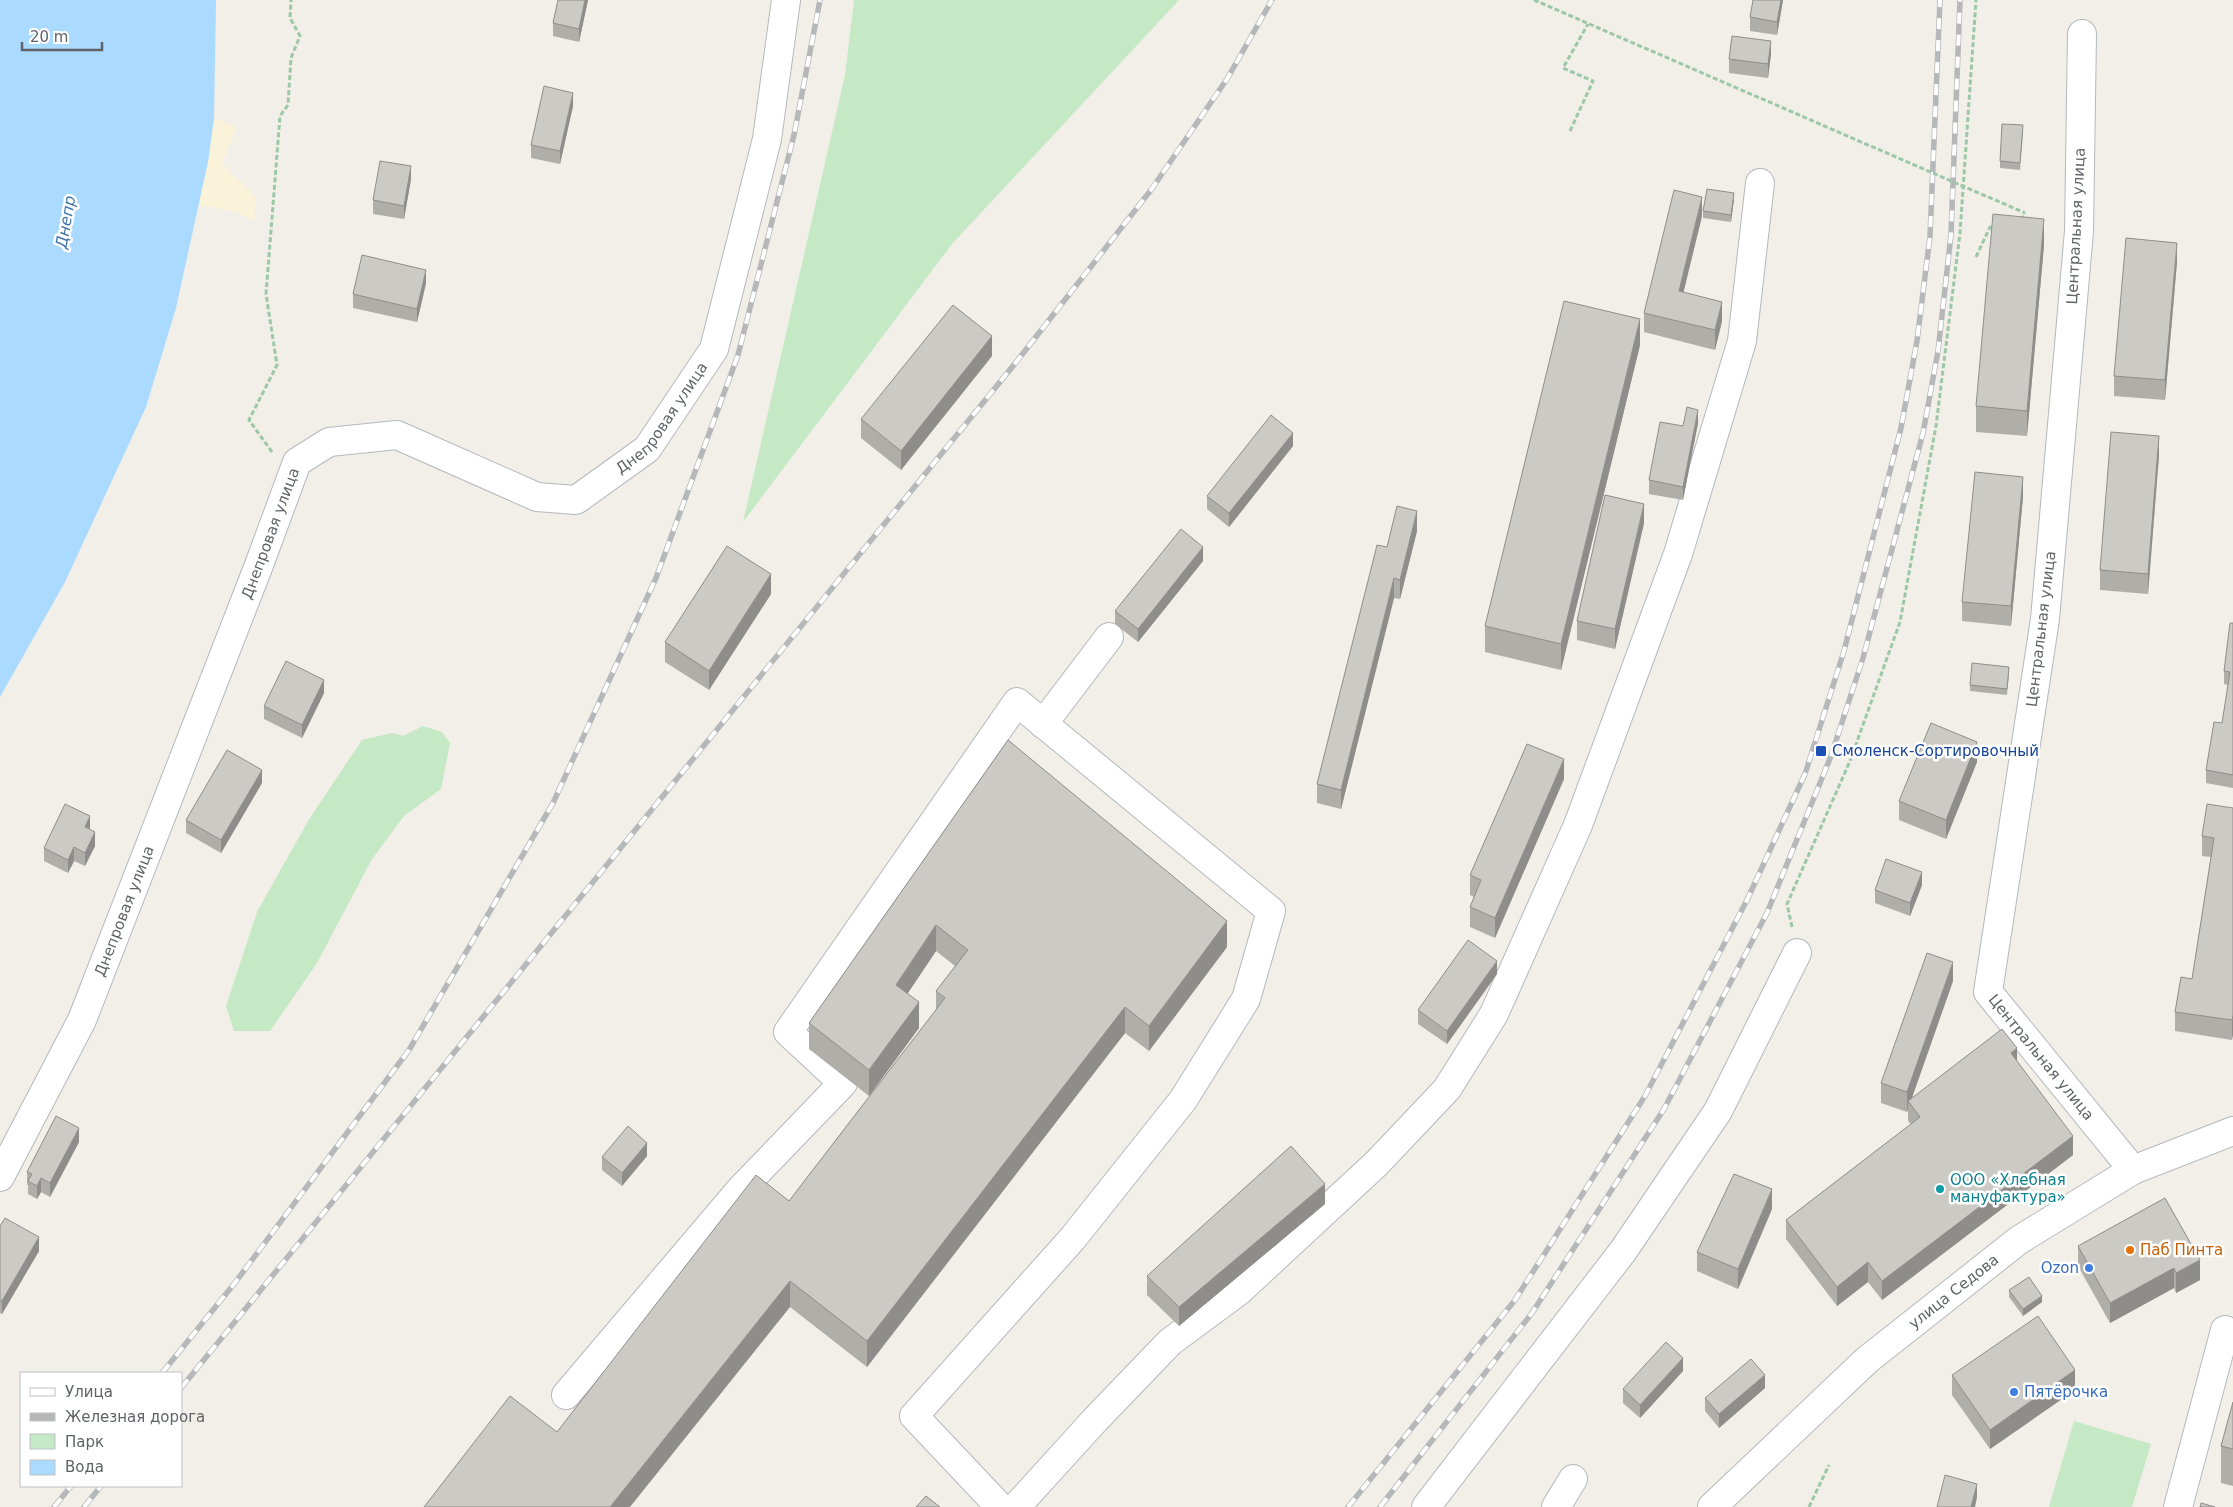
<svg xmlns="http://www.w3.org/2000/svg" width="2233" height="1507" font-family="'DejaVu Sans',sans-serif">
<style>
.green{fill:#c5e8c5}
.sand{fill:#fbf3d9}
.water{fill:#aadaff}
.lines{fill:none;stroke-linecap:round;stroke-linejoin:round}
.minor-casing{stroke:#b5b8bc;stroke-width:30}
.path{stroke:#9cc7a9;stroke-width:3;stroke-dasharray:5 2.5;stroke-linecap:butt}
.minor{stroke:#fff;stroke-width:28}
.rail-casing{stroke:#b6b7b8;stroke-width:5.5}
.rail{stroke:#fff;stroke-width:4;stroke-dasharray:11;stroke-linecap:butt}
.path-bridge{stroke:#9cc7a9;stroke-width:3;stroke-dasharray:5 2.5;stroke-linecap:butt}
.wall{fill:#afaea9}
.shaded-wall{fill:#8f8d8a}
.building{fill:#cccac5;stroke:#8f8d8a}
.transit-dot{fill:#1a4fb4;stroke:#fff;stroke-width:2}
.culture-dot{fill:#0f9aa8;stroke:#fff;stroke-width:2}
.food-dot{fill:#e8710a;stroke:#fff;stroke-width:2}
.shop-dot{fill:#3f7fe0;stroke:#fff;stroke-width:2}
.labels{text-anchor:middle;stroke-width:5;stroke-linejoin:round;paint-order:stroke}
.street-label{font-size:15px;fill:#5f6368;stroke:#fff}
.transit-label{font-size:15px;fill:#164399;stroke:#fff;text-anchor:start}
.culture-label{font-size:15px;fill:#0d838f;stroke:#fff;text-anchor:start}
.food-label{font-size:15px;fill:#c56008;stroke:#fff;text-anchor:start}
.shop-label{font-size:15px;fill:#366cbe;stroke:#fff;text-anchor:end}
.water-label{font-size:16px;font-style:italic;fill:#4174aa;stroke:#fff}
</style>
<rect width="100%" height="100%" fill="#f1efe8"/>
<!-- green -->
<g class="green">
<polygon points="854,0 1179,0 952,244 743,522 845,75"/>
<polygon points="423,726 442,732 450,743 441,789 404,816 372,859 317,963 270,1031 234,1031 226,1006 257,912 308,821 362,740 392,733 403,736"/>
<polygon points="2074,1421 2151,1444 2132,1507 2049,1507"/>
</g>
<!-- sand -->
<polygon class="sand" points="214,118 237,127 222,164 256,197 254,220 230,210 197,205 208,162"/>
<!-- water -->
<polygon class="water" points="0,0 216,0 214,118 208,162 176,308 146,407 65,582 0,697"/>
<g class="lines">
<defs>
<g id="minor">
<path id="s1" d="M2082 34 2079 231 2045 619 1988 992 2133 1170"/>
<polyline points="1043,724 1109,637"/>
<path id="s2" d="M0 1177 82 1020 259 565 297 462 329 442 397 435 537 497 576 500 647 449 714 349 767 139 786 0"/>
<polyline points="566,1395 740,1190 843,1083 788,1032 1017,702 1271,911 1246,999 1183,1100 1073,1238 914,1416 1000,1507"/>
<polyline points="1016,1507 1095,1420 1170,1342 1239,1291 1377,1163 1447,1089 1494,1014 1578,825 1678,554 1742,341 1760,183"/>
<polyline points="1426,1507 1623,1251 1718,1111 1797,953"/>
<polyline points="1556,1507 1573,1479"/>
<path id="s3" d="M1712 1507 1867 1360 2019 1240 2133 1170 2233 1131"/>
<polyline points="2178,1507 2225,1330"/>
</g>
</defs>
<!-- minor casing -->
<use href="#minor" class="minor-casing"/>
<!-- path -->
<g class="path">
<polyline points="1570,131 1593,81 1563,68 1588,24"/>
<polyline points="2021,220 2025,213"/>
<polyline points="1976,257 1990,227 1996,230"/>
<polyline points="272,452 249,420 277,365 266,294 280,116 288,105 291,58 300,36 290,18 291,0"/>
<polyline points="1792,927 1787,904 1850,761 1900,622 1936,426 1960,233 1976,0"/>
<polyline points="1809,1507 1829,1465"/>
</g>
<!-- minor -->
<use href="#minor" class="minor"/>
<defs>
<g id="rail">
<polyline points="162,1373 234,1284 409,1050 553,803 656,578 738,355 794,135 820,0"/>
<polyline points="181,1388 1017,361 1151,190 1227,79 1272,0"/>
<polyline points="54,1507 71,1486"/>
<polyline points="84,1507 101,1486"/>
<polyline points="1348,1507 1515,1300 1645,1096 1747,900 1805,774 1844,651 1901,428 1917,341 1930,236 1940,0"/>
<polyline points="1380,1507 1532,1313 1664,1109 1767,913 1831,756 1863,658 1923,433 1938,351 1951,235 1960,0"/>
</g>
</defs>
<!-- rail casing -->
<use href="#rail" class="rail-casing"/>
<!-- rail -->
<use href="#rail" class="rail"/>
<!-- path-bridge -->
<polyline class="path-bridge" points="1534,0 2025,213"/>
</g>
<!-- wall -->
<g class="wall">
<polygon points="558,0 588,0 579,42 553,36 553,23"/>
<polygon points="1753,0 1783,0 1777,35 1750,31 1750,17"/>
<polygon points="1771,54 1768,78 1729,73 1729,59"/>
<polygon points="573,106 560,164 531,158 531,145"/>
<polygon points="2023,132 2020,170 2000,168 2000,161"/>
<polygon points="411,179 404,219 373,214 373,200"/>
<polygon points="1734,199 1731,222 1703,218 1703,211"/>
<polygon points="1702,216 1683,292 1722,321 1715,350 1644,332 1644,313"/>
<polygon points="2044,245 2027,436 1976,432 1976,406"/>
<polygon points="2177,262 2165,400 2114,396 2114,376"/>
<polygon points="426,283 417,322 353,308 353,294"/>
<polygon points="1640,345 1561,670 1485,652 1485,626"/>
<polygon points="992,356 901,470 861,438 861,419"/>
<polygon points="1698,423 1683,500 1649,494 1649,480 1683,426"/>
<polygon points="1293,446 1229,527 1207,509 1207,496"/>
<polygon points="2159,455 2148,594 2100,590 2100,570"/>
<polygon points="2023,497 2011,626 1962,621 1962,602"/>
<polygon points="1644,523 1615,649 1577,640 1577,621"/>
<polygon points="1417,531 1400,599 1394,598 1341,809 1317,803 1317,784 1387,547"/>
<polygon points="1203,561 1138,642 1115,624 1115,611"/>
<polygon points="771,594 709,690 665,662 665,642"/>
<polygon points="2233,623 2233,788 2206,783 2206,770 2222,723 2228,685 2224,684 2224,671"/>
<polygon points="2009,674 2007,695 1970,691 1970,685"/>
<polygon points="324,693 302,738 264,719 264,706"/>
<polygon points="1008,740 1227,947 1149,1051 1125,1033 867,1367 790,1307 557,1432 789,1201 936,1010 936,991 955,966 936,951 907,994 919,1028 869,1096 809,1049 809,1023"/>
<polygon points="1977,762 1946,839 1899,820 1899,801"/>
<polygon points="1564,779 1495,938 1470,927 1470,907 1474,897 1470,895 1470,875"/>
<polygon points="262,783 221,853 186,833 186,820"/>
<polygon points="2233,808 2232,1040 2175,1031 2175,1012 2192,979 2211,857 2202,856 2202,836"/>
<polygon points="90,830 95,846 85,866 74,861 68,873 44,861 44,848"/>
<polygon points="1922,885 1910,916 1875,903 1875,890"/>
<polygon points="1497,974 1447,1044 1418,1024 1418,1010"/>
<polygon points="1953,981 1912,1098 2017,1062 2073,1155 1882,1300 1868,1282 1837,1306 1786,1239 1786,1220 1911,1124 1908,1121 1908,1109 1907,1112 1881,1103 1881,1083"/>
<polygon points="79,1142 50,1197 41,1192 37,1199 28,1194 28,1185 27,1185 27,1172"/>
<polygon points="647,1156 622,1186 602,1170 602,1157"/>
<polygon points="2165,1198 2200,1280 2176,1293 2174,1288 2110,1323 2078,1266 2078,1246"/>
<polygon points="1325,1204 1179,1326 1147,1295 1147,1276"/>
<polygon points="1772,1209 1738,1289 1697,1271 1697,1252"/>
<polygon points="0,1226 39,1251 2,1314 0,1313"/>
<polygon points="2009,1290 2042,1302 2023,1316 2009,1297"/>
<polygon points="1683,1371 1640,1418 1623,1403 1623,1389"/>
<polygon points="1952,1375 2075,1390 1990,1449 1952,1395"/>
<polygon points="1765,1388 1719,1428 1705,1411 1705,1398"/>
<polygon points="2233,1402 2233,1486 2221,1483 2221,1446"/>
</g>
<!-- shaded-wall -->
<g class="shaded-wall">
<polygon points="585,0 588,0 579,42 579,29"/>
<polygon points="1781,0 1783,0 1777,35 1777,22"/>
<polygon points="1771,41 1771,54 1768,78 1768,64"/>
<polygon points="573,93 573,106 560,164 560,151"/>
<polygon points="411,166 411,179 404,219 404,206"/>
<polygon points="1734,193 1734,199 1731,222 1731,215"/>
<polygon points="1702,197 1702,216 1679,311 1679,291"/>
<polygon points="2044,219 2044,245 2027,436 2027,411"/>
<polygon points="2177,243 2177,262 2165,400 2165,380"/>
<polygon points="426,270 426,283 417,322 417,309"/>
<polygon points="1722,302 1722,321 1715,350 1715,330"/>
<polygon points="1640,319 1640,345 1561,670 1561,644"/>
<polygon points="992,336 992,356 901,470 901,451"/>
<polygon points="1698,410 1698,423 1683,500 1683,487"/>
<polygon points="1293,433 1293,446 1229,527 1229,513"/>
<polygon points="2159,436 2159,455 2148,594 2148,574"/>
<polygon points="2023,477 2023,497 2011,626 2011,606"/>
<polygon points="1644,504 1644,523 1615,649 1615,629"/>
<polygon points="1417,511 1417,531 1400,599 1400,580"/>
<polygon points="1203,547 1203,561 1138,642 1138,629"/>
<polygon points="771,574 771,594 709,690 709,671"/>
<polygon points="1394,578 1394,598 1341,809 1341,790"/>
<polygon points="324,680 324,693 302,738 302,725"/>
<polygon points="1977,742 1977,762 1946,839 1946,820"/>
<polygon points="1564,759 1564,779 1495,938 1495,918"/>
<polygon points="262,770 262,783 221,853 221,840"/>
<polygon points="90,816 90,829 85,827"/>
<polygon points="95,832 95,846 85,866 85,853"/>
<polygon points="74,847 74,861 68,873 68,860"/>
<polygon points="1922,872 1922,885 1910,916 1910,903"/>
<polygon points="1227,921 1227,947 1149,1051 1149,1026"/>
<polygon points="936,925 936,951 896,1011 896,985"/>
<polygon points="1497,961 1497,974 1447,1044 1447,1031"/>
<polygon points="1953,962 1953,981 1910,1103 1908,1101 1908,1109 1907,1112 1907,1092"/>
<polygon points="919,1002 919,1028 869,1096 869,1070"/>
<polygon points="1125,1007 1125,1033 867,1367 867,1341"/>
<polygon points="2233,1015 2233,1035 2232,1040 2232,1020"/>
<polygon points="2017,1048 2017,1068 2011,1053"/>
<polygon points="79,1128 79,1142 50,1197 50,1183"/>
<polygon points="2073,1136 2073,1155 1882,1300 1882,1281"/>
<polygon points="647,1143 647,1156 622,1186 622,1173"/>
<polygon points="41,1178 41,1192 37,1199 37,1186"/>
<polygon points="1325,1184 1325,1204 1179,1326 1179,1307"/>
<polygon points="1772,1189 1772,1209 1738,1289 1738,1269"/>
<polygon points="39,1237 39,1251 2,1314 2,1301"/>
<polygon points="2200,1260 2200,1280 2176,1293 2176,1273"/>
<polygon points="1868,1262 1868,1282 1837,1306 1837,1287"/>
<polygon points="2174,1268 2174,1288 2110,1323 2110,1303"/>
<polygon points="790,1281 790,1307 630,1507 610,1507"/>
<polygon points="2042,1296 2042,1302 2023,1316 2023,1309"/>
<polygon points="1683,1358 1683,1371 1640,1418 1640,1405"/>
<polygon points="2075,1370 2075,1390 1990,1449 1990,1430"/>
<polygon points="1765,1375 1765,1388 1719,1428 1719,1414"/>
<polygon points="1977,1484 1977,1497 1975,1507 1971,1507"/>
</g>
<!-- building -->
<g class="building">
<polygon points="558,0 585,0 579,29 553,23"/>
<polygon points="1753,0 1781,0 1777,22 1750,17"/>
<polygon points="1732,36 1771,41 1768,64 1729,59"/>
<polygon points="544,86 573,93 560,151 531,145"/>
<polygon points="2002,124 2023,125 2020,163 2000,161"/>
<polygon points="380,161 411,166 404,206 373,200"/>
<polygon points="1707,189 1734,193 1731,215 1703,211"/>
<polygon points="1674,190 1702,197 1679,291 1722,302 1715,330 1644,313"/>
<polygon points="1993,214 2044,219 2027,411 1976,406"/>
<polygon points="2126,238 2177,243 2165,380 2114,376"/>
<polygon points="362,255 426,270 417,309 353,294"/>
<polygon points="1564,301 1640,319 1561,644 1485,626"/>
<polygon points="953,305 992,336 901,451 861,419"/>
<polygon points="1687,407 1698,410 1683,487 1649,480 1660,422 1683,426"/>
<polygon points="1271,415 1293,433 1229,513 1207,496"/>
<polygon points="2111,432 2159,436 2148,574 2100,570"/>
<polygon points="1975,472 2023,477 2011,606 1962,602"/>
<polygon points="1605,495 1644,504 1615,629 1577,621"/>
<polygon points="1397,506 1417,511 1400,580 1394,578 1341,790 1317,784 1377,545 1387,547"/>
<polygon points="1181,529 1203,547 1138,629 1115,611"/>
<polygon points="727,546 771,574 709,671 665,642"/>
<polygon points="2230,623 2233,623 2233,775 2206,770 2214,722 2222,723 2230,672 2224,671"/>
<polygon points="286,661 324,680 302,725 264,706"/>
<polygon points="1972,663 2009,667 2007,689 1970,685"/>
<polygon points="1931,723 1977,742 1946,820 1899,801"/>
<polygon points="1008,740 1227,921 1149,1026 1125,1007 867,1341 790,1281 610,1507 424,1507 510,1396 557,1432 756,1175 789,1201 945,998 936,991 968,950 936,925 896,985 919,1002 869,1070 809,1023"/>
<polygon points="1527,744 1564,759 1495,918 1470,907 1481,880 1470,875"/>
<polygon points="227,750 262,770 221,840 186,820"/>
<polygon points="65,804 90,816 85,827 95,832 85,853 74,847 68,860 44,848"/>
<polygon points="2207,804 2233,808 2233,1015 2232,1020 2175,1012 2181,977 2192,979 2214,838 2202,836"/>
<polygon points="1886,859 1922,872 1910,903 1875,890"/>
<polygon points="1468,940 1497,961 1447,1031 1418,1010"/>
<polygon points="1927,953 1953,962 1907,1092 1881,1083"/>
<polygon points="2002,1029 2017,1048 2011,1053 2073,1136 1882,1281 1868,1262 1837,1287 1786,1220 1920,1117 1908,1101"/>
<polygon points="56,1116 79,1128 50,1183 41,1178 37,1186 28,1181 32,1174 27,1172"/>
<polygon points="628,1126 647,1143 622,1173 602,1157"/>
<polygon points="1291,1146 1325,1184 1179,1307 1147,1276"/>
<polygon points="1734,1174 1772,1189 1738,1269 1697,1252"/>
<polygon points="2165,1198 2200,1260 2176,1273 2174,1268 2110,1303 2078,1246"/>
<polygon points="5,1218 39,1237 2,1301 0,1300 0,1226"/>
<polygon points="2029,1277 2042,1296 2023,1309 2009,1290"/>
<polygon points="2038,1316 2075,1370 1990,1430 1952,1375"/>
<polygon points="1666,1342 1683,1358 1640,1405 1623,1389"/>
<polygon points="1751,1359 1765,1375 1719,1414 1705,1398"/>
<polygon points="2233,1402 2233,1449 2221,1446"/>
<polygon points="1945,1475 1977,1484 1971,1507 1937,1507"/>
<polygon points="926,1496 940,1507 916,1507"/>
<polygon points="2201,1503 2215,1507 2200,1507"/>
</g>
<!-- markers -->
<rect class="transit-dot" x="1815" y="745" width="12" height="12" rx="2.5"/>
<circle class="culture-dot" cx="1940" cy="1189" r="5"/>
<circle class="food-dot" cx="2130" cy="1250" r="5"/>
<g class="shop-dot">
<circle cx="2089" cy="1268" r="5"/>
<circle cx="2014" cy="1392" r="5"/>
</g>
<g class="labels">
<!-- street labels -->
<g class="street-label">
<text transform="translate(2076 226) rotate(-87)" y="5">Центральная улица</text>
<text dy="5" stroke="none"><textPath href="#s2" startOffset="1194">Днепровая улица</textPath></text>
<text dy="5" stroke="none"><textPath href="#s2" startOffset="699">Днепровая улица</textPath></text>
<text transform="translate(2041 629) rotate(-83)" y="5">Центральная улица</text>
<text dy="5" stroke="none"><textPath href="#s2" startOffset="294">Днепровая улица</textPath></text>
<text dy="5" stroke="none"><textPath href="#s1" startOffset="1048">Центральная улица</textPath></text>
<text dy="5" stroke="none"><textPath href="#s3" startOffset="324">улица Седова</textPath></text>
</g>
<!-- transit labels -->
<g class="transit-label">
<text x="1832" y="756">Смоленск-Сортировочный</text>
</g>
<!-- culture labels -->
<g class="culture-label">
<text x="1950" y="1185">ООО «Хлебная<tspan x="1950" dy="17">мануфактура»</tspan></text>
</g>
<!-- food labels -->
<g class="food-label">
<text x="2140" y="1255">Паб Пинта</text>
</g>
<!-- shop labels -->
<g class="shop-label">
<text x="2079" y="1273">Ozon</text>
<text x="2024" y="1397" text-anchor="start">Пятёрочка</text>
</g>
<!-- water labels -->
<g class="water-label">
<text transform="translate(65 222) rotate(-80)" y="6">Днепр</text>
</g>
</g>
<!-- legend -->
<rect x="20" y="1372" width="162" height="115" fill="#ffffff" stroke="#bfc1c3"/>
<rect x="30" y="1388" width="25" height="8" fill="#ffffff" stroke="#bfc1c3"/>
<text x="65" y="1397" font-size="15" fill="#5f6368">Улица</text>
<rect x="30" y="1413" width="25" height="8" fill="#b6b7b8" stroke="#bfc1c3"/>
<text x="65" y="1422" font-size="15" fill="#5f6368">Железная дорога</text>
<rect x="30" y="1434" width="25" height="15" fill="#c5e8c5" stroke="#bfc1c3"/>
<text x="65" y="1447" font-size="15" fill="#5f6368">Парк</text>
<rect x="30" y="1460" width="25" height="15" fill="#aadaff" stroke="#bfc1c3"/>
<text x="65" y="1472" font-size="15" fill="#5f6368">Вода</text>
<!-- scale -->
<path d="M22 42v8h80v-8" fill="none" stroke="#5f6368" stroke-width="2.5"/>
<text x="30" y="42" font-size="15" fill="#5f6368" stroke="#ffffff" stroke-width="4" paint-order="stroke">20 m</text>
</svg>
